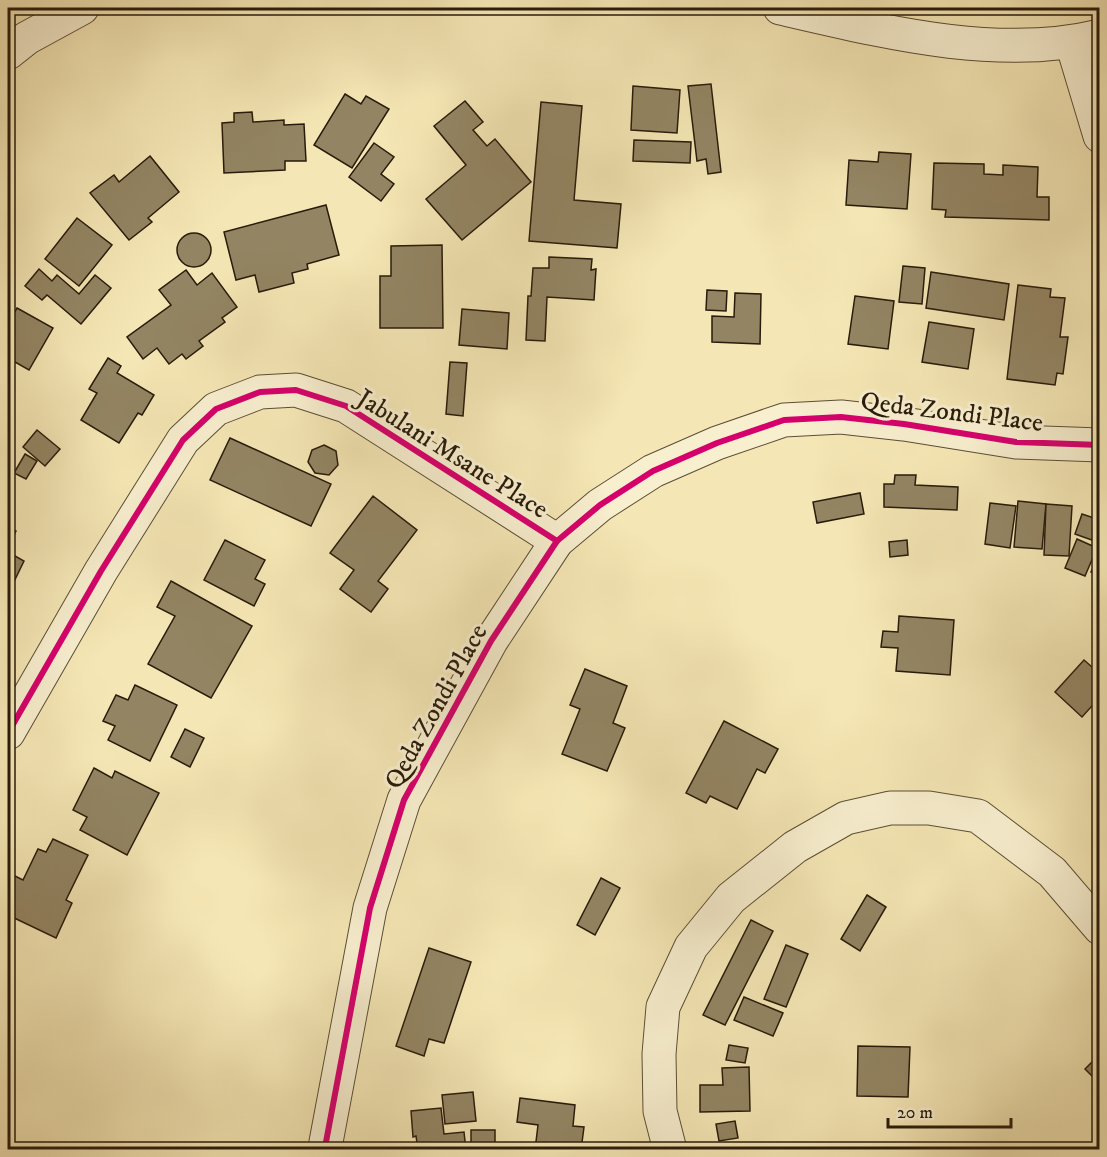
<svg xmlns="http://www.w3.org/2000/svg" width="1107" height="1157" font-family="'IM FELL DW Pica',serif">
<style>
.building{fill:#938563;stroke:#281b0a;stroke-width:1.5}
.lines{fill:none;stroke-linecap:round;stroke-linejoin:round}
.minor-casing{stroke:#5b4e35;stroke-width:35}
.tertiary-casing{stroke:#5b4e35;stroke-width:35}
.minor{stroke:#f8efcf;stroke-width:33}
.tertiary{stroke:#f8efcf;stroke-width:33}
.cycleway-casing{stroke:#f8efcf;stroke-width:10}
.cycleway{stroke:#d6006c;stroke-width:6}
.labels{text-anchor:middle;stroke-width:6;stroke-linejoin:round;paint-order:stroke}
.street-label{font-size:26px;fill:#281b0a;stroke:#f8efcf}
</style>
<rect width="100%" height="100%" fill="#f5e7b5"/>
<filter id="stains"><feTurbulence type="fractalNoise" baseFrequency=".00333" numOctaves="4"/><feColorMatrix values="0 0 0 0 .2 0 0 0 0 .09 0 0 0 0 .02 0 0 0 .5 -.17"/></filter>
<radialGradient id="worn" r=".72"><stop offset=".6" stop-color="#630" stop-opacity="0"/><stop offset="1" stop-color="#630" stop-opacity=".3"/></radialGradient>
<!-- building -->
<g class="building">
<polygon points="711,84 721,172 708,174 706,159 697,161 688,86"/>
<polygon points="633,86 680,90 677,133 631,130"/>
<polygon points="345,94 361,104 366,96 389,109 352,168 314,145"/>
<polygon points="465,101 483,122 473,130 487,146 495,139 531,182 462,240 426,199 466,165 434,126"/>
<polygon points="541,102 582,106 574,200 621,204 617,248 529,241"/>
<polygon points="252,112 253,122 284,120 284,125 304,124 306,161 285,161 285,170 224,173 222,123 234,122 234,113"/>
<polygon points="634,140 691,142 690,163 633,161"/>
<polygon points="374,143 394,157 381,174 394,184 381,201 349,177"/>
<polygon points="879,152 911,154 907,209 846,205 849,160 878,162"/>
<polygon points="150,156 179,192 148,218 152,222 129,240 90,193 114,175 119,182"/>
<polygon points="934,163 984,164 984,174 1003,175 1003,165 1038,167 1037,197 1049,197 1049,220 945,217 946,210 932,209"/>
<polygon points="326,205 339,255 307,264 308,269 292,273 294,283 259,292 255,275 236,280 224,232"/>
<polygon points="77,218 112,245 79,286 45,259"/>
<circle cx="194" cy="250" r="17"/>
<polygon points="442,245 443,328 380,328 380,276 391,276 391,246"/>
<polygon points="549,257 592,259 591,270 596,269 594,300 547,297 545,341 526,340 528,296 531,296 533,268 549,268"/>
<polygon points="903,266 925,268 922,304 899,302"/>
<polygon points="39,269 52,281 57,275 79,294 95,275 111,288 81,324 47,295 42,300 25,286"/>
<polygon points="186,270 197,285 212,273 237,307 222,318 225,322 199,341 203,346 186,359 182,354 169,364 157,348 143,359 127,337 171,305 159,290"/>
<polygon points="931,272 1009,284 1004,320 926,308"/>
<polygon points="1018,285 1051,289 1050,297 1065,298 1060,337 1068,337 1063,374 1057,373 1055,385 1007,379"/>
<polygon points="707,290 727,291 726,311 706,310"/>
<polygon points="735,293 761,294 760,344 712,342 712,316 734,317"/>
<polygon points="855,296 894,301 888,349 848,344"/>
<polygon points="17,308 53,328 29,370 8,358 8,325"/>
<polygon points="462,309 509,313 507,349 459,345"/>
<polygon points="929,322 974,329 968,369 922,362"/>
<polygon points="108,358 121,366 117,373 154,395 142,415 138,413 119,443 81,420 97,393 89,389"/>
<polygon points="450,362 467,363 463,416 446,414"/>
<polygon points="37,430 60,449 45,466 23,447"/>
<polygon points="230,438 331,484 311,526 210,480"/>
<polygon points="324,445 336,451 338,465 329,475 315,473 308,462 312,450"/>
<polygon points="25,454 37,461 26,479 14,473"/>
<polygon points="895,475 916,475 915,485 958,487 957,510 884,507 884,484 894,484"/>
<polygon points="860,493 864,514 817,523 813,502"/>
<polygon points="373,496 417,530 378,581 388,589 371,612 340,589 354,570 330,553"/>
<polygon points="1018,501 1046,504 1042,549 1014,547"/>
<polygon points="990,503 1016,506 1010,548 985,544"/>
<polygon points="1046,504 1072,506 1069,556 1044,555"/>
<polygon points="1082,514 1100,520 1100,543 1075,534"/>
<polygon points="8,526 16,531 8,548"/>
<polygon points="1077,539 1097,548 1085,576 1065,568"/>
<polygon points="225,540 265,560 255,579 265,584 254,606 204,580"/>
<polygon points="907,540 908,555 890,557 889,542"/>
<polygon points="8,552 24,561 8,594"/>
<polygon points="1100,555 1100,576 1091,572"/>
<polygon points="171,581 252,626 211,698 148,664 175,616 157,607"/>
<polygon points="899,616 954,620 950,675 896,671 898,648 881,647 883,631 898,632"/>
<polygon points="1084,660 1100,674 1100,697 1082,717 1055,692"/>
<polygon points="585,669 627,686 613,723 625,728 607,771 562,754 580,709 570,705"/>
<polygon points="135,685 177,705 150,761 108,740 115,726 103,721 116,695 128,700"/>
<polygon points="724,721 778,749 765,773 757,769 737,809 710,796 706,803 686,793"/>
<polygon points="185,729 204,738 190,767 171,757"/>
<polygon points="94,768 112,778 115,771 159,793 127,855 80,830 87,817 73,810"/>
<polygon points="53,839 88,855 66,900 72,903 56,938 8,915 12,904 8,902 8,886 13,875 23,880 38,849 46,852"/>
<polygon points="601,878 620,888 595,935 577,925"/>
<polygon points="867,895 886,907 860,951 841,939"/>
<polygon points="751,920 773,931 725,1025 703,1015"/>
<polygon points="786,945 808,954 786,1007 764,999"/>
<polygon points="429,948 471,962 444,1043 429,1039 424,1056 396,1046"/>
<polygon points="744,997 783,1013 773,1036 734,1020"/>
<polygon points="729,1045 748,1048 745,1063 726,1060"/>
<polygon points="858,1046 910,1047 908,1097 857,1096"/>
<polygon points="1100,1054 1100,1084 1085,1069"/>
<polygon points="749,1067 750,1111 700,1112 700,1085 723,1085 722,1068"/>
<polygon points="473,1092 476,1121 445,1124 442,1095"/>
<polygon points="520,1098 575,1105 573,1126 584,1127 581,1150 535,1150 538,1125 517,1122"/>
<polygon points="441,1108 444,1134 464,1132 466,1150 418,1150 416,1136 413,1137 411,1111"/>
<polygon points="735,1121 738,1138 719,1141 716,1124"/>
<rect x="471" y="1130" width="24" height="20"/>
</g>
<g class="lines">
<defs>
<g id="minor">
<polyline points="8,733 101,571 183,440 216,409 260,392 296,390 346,406 557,541"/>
<polyline points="328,1150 326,1142 370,908 404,800 491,641 557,541 600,505 653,471 717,443 784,420 841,417 904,424 1016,442 1100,445"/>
<polyline points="670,1150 660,1111 659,1054 663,1007 691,947 731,898 795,847 846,818 890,808 929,808 978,816 1052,872 1100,928"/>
</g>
<g id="tertiary">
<path d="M780 8C881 31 996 61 1100 36"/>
<polyline points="1072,43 1100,136"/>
<polyline points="8,53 27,38 82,8"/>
</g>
</defs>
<!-- minor casing -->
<use href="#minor" class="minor-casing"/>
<!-- tertiary casing -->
<use href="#tertiary" class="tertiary-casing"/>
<!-- minor -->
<use href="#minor" class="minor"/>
<!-- tertiary -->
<use href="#tertiary" class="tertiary"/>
<defs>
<g id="cycleway">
<polyline points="8,733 101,571 183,440 216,409 260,392 296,390 346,406 557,541"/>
<polyline points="328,1150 326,1142 370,908 404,800 491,641 557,541 600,505 653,471 717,443 784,420 841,417 904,424 1016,442 1100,445"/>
</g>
</defs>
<!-- cycleway casing -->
<use href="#cycleway" class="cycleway-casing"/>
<!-- cycleway -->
<use href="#cycleway" class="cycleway"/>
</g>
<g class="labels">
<!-- street labels -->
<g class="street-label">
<text transform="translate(952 411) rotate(7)" y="9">Qeda Zondi Place</text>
<text transform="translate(453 453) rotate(32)" y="9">Jabulani Msane Place</text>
<text transform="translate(435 706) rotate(-61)" y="9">Qeda Zondi Place</text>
</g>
</g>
<!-- margin -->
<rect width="1107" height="1157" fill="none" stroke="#f5e7b5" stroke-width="30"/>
<rect x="9" y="9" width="1089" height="1139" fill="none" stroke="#281b0a" stroke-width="3"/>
<rect x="15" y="15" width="1077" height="1127" fill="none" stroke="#281b0a" stroke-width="1.5"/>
<!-- scale -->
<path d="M888 1118v9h123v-9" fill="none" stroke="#281b0a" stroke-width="3"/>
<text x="897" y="1118" font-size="18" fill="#281b0a" stroke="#f8efcf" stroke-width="4.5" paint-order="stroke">20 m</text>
<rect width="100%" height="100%" filter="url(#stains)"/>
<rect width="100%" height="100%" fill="url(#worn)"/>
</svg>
